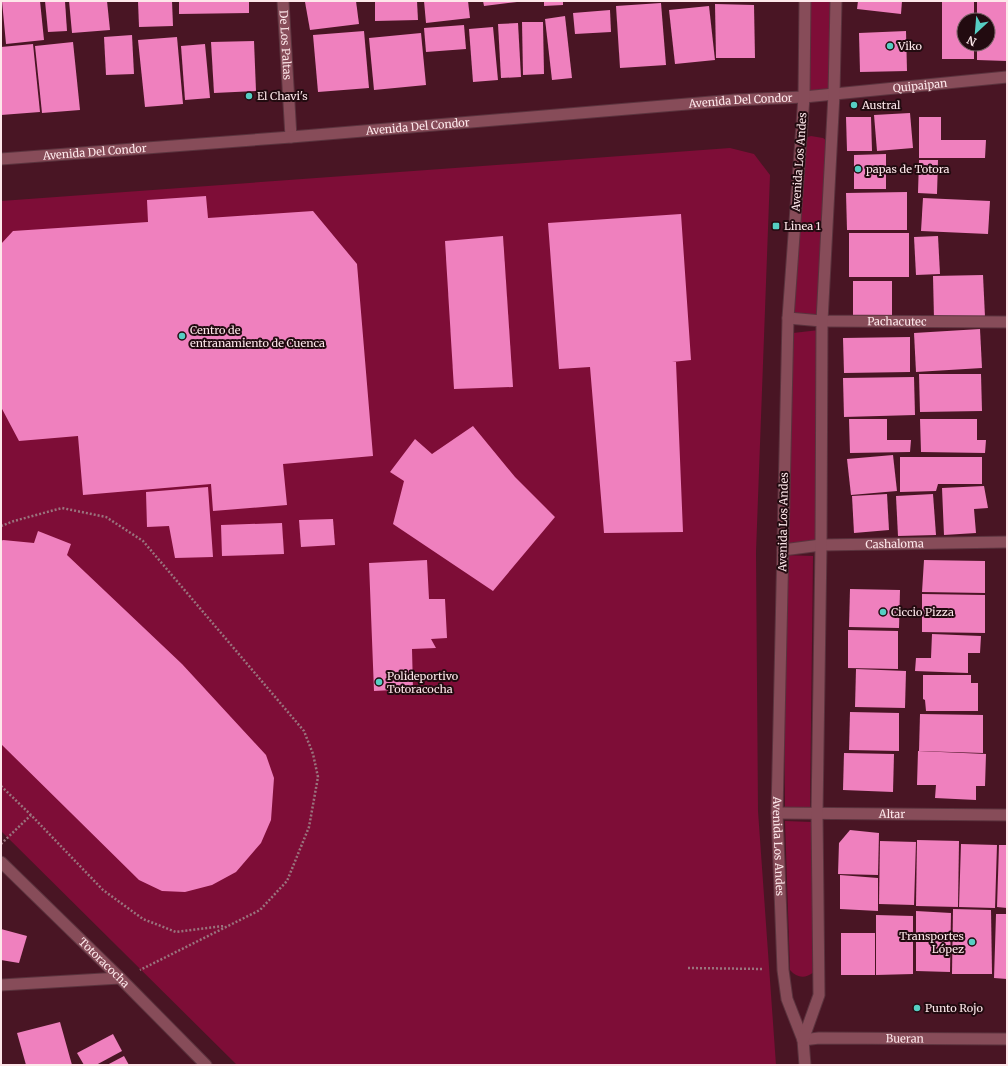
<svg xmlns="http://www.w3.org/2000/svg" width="1008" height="1066" font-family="Merriweather,serif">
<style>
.green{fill:#7e0d37}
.building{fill:#ef80be}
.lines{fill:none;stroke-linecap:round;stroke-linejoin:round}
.minor-casing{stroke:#5b333e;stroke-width:13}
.secondary-casing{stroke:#5b333e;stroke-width:13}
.path{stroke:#9a737d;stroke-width:2.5;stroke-dasharray:2 2;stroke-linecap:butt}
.minor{stroke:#874c59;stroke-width:11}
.secondary{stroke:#874c59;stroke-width:11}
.poi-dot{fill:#56cec3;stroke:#220b10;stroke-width:1.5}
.labels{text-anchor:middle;stroke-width:4;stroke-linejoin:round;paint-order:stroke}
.street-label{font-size:11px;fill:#fde7ea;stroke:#220b10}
.poi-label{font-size:11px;fill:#fde7ea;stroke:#220b10;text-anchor:start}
</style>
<rect width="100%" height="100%" fill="#491524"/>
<!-- green -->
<g class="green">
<polygon points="805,1 836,1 834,94 804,97"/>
<polygon points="811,136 823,138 828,142 822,321 788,318 805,138"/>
<polygon points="730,148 754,154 770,175 756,552 758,811 776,1065 237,1065 1,831 1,201"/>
<polygon points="819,330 815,547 783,545 793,333"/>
<polygon points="783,555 813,556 810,809 785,807"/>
<path d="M785 821 811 822 814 972C805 979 797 978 790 970Z"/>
</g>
<!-- building -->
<g class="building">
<polygon points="2,1 40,1 44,40 6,44"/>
<polygon points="45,1 65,1 67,31 48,32"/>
<polygon points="69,1 107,1 110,30 72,33"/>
<polygon points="138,1 172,1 173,26 139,27"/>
<polygon points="179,1 249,1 249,13 179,14"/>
<polygon points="312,1 356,1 359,24 310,30 305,2"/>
<polygon points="405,1 417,1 418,20 375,21 375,2"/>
<polygon points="424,1 468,1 470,18 426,23"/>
<polygon points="483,1 517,1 517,2 484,6"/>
<polygon points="544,1 563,1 563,5 544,6"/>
<polygon points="858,1 902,1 901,14 857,9"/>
<polygon points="942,1 974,1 974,20 964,20 964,44 974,44 974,59 942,59"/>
<polygon points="977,1 1007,1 1007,61 977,60 977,44 988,44 988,20 977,20"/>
<polygon points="661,3 666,65 620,68 616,6"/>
<polygon points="715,4 754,5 755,58 716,58"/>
<polygon points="709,6 715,60 675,64 669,10"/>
<polygon points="610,10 611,32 575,34 573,13"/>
<polygon points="565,16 572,78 552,80 545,19"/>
<polygon points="522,22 543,22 544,74 523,75"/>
<polygon points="518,23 521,77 501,78 498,24"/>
<polygon points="464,25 466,49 426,52 424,28"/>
<polygon points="493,27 498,80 473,82 469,29"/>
<polygon points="364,31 369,88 318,92 313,35"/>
<polygon points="906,31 907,71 860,72 859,33"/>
<polygon points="421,33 426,85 374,90 369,38"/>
<polygon points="132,35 134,74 106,75 104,37"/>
<polygon points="177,37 183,104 145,107 138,40"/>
<polygon points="254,41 256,91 214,93 211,42"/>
<polygon points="73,42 80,110 42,113 35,46"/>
<polygon points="33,44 40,112 1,115 1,47"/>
<polygon points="205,44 210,98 185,100 181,46"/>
<polygon points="910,113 913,148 877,151 874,115"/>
<polygon points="846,117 871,117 872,151 847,151"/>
<polygon points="919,117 941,117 941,140 986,140 985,158 919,158"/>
<polygon points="886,154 886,189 854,189 854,155"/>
<polygon points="919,160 938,160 937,194 918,193"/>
<polygon points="907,192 907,230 847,230 846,193"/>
<polygon points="206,196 208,218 313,211 357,264 373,456 283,464 287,505 213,511 211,484 83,495 78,436 19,441 1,407 1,244 13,231 148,222 147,200"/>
<polygon points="923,198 990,201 988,234 921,231"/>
<polygon points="681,214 691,360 672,362 676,362 683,532 604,533 590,367 559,369 548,223"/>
<rect x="849" y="233" width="60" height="44"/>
<polygon points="503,236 513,387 454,389 445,241"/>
<polygon points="938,236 940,274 916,275 914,237"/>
<polygon points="983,275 985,317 934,319 933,276"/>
<rect x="853" y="281" width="39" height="37"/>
<polygon points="980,329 982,368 916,372 914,333"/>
<polygon points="910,337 910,372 844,373 843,338"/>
<polygon points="919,374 981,374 982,411 920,412"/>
<polygon points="914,377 915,415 844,417 843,378"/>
<polygon points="849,419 887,419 887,440 911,440 910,452 850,453"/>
<polygon points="920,419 977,419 977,440 986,440 985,453 921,452"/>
<polygon points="473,426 515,477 555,517 493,591 393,524 404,481 390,472 415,439 432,454"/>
<polygon points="893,455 897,491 851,495 847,459"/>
<polygon points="900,457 982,457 982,484 938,484 936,491 900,492"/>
<polygon points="984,486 988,508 974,509 976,533 944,535 942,488"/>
<polygon points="208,487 213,557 175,558 169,526 147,527 146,492"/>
<polygon points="887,494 889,530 854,533 852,496"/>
<polygon points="933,494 936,535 898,536 896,496"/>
<polygon points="333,519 335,545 301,547 299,520"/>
<polygon points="282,523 284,554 222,556 221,525"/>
<polygon points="38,531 71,544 67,555 182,664 266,755 274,778 271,820 261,843 236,872 212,885 185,892 162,891 139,880 1,744 1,541 3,540 34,543"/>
<polygon points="427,560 429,599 445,599 447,638 431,639 436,648 412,649 413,689 374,691 369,563"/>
<polygon points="924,560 985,561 985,593 922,592"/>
<polygon points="850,589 900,590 899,628 849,627"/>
<polygon points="922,594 985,595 985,633 922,632"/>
<polygon points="848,630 898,631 898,669 848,668"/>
<polygon points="932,634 981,636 980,653 968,653 968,673 915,671 916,658 931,658"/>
<polygon points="856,669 906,671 905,708 855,707"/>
<polygon points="923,675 971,675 971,683 978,683 978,711 926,711 925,700 923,699"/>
<polygon points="850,712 899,713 899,751 849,750"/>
<polygon points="920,714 983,715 983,753 919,751"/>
<polygon points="918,751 986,754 985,786 976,786 976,800 935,798 936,785 917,785"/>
<polygon points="844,753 894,754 893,792 843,790"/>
<polygon points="850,830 879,833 878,875 838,874 839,843"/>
<polygon points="917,840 959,841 958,907 916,906"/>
<polygon points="880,841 916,842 914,905 879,904"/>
<polygon points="961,844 997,845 995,908 959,907"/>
<polygon points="999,845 1007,845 1007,908 997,907"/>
<polygon points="840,875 878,878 878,911 840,909"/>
<polygon points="953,909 991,910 992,974 952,974"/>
<polygon points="916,911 951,913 950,972 916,971"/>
<polygon points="996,914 1007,914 1007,979 994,978"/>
<polygon points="876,915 913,916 913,974 876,975"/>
<polygon points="1,929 27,936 19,963 1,960"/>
<rect x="841" y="933" width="34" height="42"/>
<polygon points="60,1022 72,1065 26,1065 17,1033"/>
<polygon points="113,1034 122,1051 96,1065 84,1065 77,1053"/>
<polygon points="124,1056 129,1065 107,1065"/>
</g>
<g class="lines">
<defs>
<g id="minor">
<path id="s1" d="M283 1 291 137"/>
<path id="s2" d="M1 159 291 137 735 100 804 97 1007 77"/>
<path id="s3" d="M788 318 822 321 1007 322"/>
<path id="s4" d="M783 550 821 545 1007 542"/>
<path id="s5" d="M777 813 1007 815"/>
<path id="s6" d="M1 862 120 978 206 1065"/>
<polyline points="1,985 120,978"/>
<path id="s7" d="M803 1040 819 1038 1007 1039"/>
</g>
<g id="secondary">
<path id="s8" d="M805 1 804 97 788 318 777 813 783 970 787 999 803 1040 805 1065"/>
<polyline points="803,1040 819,995 817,814 821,545 822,321 834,94 836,1"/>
</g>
</defs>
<!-- minor casing -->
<use href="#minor" class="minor-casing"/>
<!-- secondary casing -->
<use href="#secondary" class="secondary-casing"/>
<!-- path -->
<g class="path">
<polyline points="1,526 14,521 62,508 106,517 143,541 304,731 313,754 318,777 309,827 287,881 260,910 140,970"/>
<polyline points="1,786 31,815 103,890 143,919 176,932 224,926"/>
<polyline points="1,844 31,815"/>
<polyline points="688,968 764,969"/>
</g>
<!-- minor -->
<use href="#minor" class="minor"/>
<!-- secondary -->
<use href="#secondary" class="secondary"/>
</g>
<!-- markers -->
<g class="poi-dot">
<circle cx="890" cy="46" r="4"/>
<circle cx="249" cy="96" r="4"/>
<circle cx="854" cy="105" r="4"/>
<circle cx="858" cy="169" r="4"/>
<rect x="772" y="222" width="8" height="8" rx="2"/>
<circle cx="182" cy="336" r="4"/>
<circle cx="883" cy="612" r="4"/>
<circle cx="379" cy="682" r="4"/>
<circle cx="972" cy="942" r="4"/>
<circle cx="917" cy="1008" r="4"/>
</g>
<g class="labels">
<!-- street labels -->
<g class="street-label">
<text dy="4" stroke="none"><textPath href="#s1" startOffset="44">De Los Paltas</textPath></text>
<text dy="4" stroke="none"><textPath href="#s2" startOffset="922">Quipaipan</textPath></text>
<text dy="4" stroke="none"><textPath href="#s2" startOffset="742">Avenida Del Condor</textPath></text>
<text dy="4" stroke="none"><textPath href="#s2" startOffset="418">Avenida Del Condor</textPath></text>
<text dy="4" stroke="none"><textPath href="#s2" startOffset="94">Avenida Del Condor</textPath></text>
<text transform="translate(799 162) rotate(-86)" y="4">Avenida Los Andes</text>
<text dy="4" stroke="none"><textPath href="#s3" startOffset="109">Pachacutec</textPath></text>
<text transform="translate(783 522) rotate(-89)" y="4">Avenida Los Andes</text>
<text dy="4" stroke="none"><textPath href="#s4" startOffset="112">Cashaloma</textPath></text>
<text dy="4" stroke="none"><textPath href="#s5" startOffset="115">Altar</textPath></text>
<text dy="4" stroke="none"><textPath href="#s8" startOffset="846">Avenida Los Andes</textPath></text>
<text dy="4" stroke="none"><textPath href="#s6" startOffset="144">Totoracocha</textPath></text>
<text dy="4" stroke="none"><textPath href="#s7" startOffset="102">Bueran</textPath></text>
</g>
<!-- poi labels -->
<g class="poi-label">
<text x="898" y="50">Viko</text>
<text x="257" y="100">El Chavi's</text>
<text x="862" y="109">Austral</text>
<text x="866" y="173">papas de Totora</text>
<text x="784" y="230">Linea 1</text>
<text x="190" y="334">Centro de<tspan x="190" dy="13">entranamiento de Cuenca</tspan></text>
<text x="891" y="616">Ciccio Pizza</text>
<text x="387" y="680">Polideportivo<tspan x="387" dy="13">Totoracocha</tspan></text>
<text x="964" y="940" text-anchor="end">Transportes<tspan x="964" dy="13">López</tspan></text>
<text x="925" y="1012">Punto Rojo</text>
</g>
</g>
<!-- border -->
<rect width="1008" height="1066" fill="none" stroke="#fde7ea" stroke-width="4"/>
<!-- north arrow -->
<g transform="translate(976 32) rotate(206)"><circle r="19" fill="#220b10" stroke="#7a6367"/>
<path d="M0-3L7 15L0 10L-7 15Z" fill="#56cec3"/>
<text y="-6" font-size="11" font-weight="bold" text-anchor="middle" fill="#fde7ea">N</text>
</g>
</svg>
